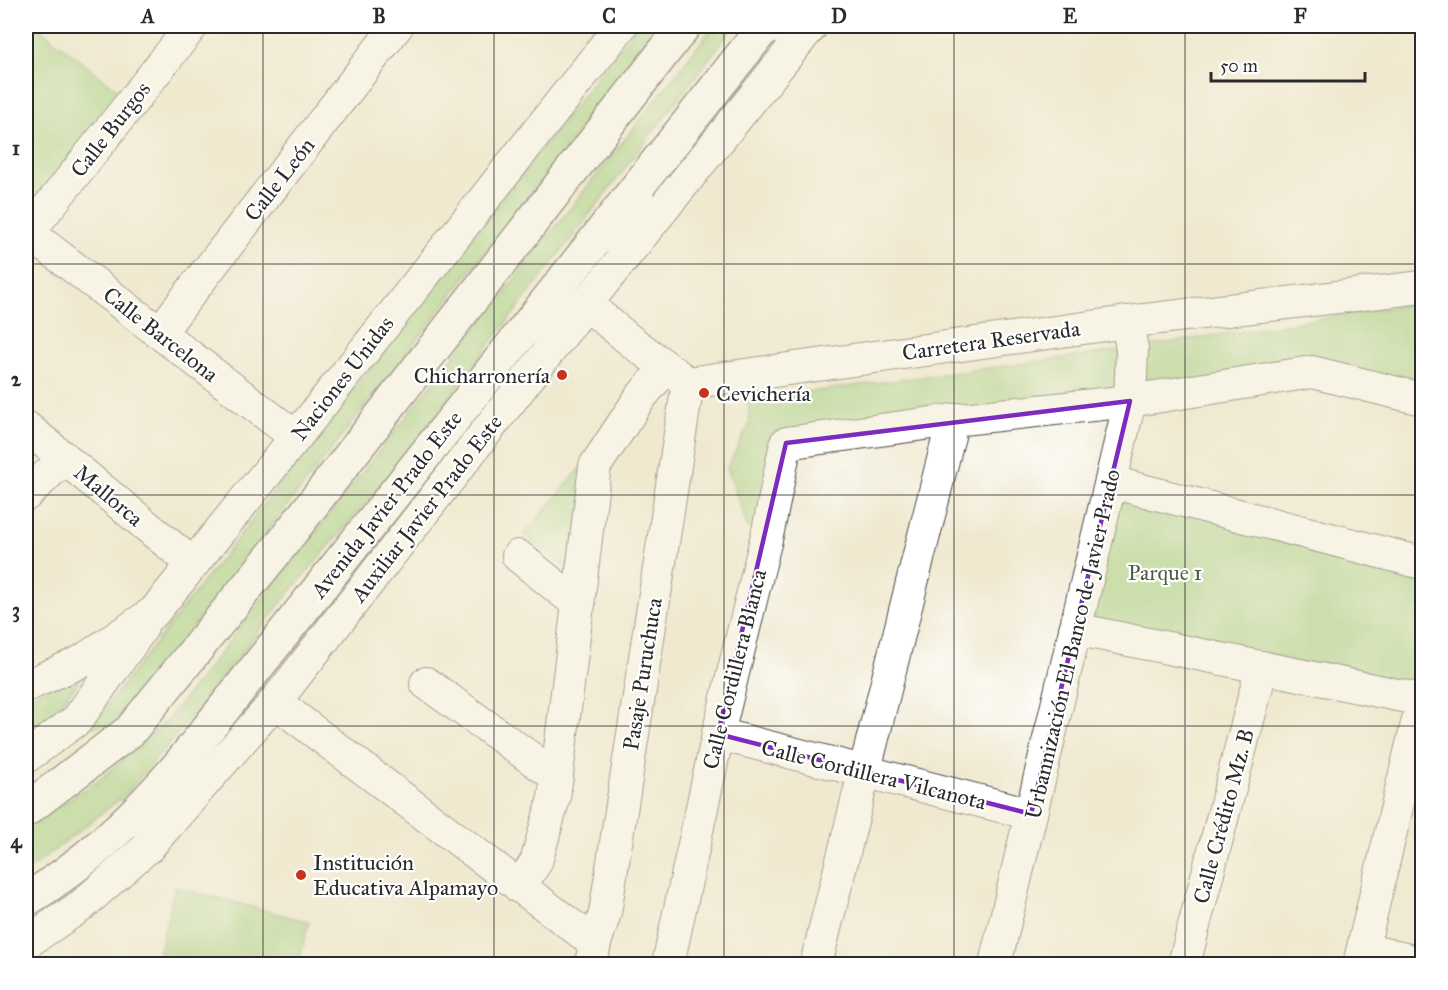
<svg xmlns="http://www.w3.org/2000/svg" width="1448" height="990" font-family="'IM FELL Great Primer',serif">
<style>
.green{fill:#9ed07f;stroke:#647e55;stroke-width:1.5}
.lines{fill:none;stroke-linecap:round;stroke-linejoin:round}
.minor-casing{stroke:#494844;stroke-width:34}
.major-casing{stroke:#494844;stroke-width:36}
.minor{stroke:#fff;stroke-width:32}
.major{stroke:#fff;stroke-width:33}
.marked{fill:none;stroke:#7b2cbf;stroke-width:4.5;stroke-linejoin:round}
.grid{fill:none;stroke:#2b2b2b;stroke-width:1.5;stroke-opacity:0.55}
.poi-dot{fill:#c8321e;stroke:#fff;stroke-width:2}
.labels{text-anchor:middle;stroke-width:4.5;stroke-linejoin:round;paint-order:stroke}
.street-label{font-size:22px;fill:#2b2b2b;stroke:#fff}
.poi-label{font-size:22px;fill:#2b2b2b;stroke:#fff;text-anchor:start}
.park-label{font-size:22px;fill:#4e5d44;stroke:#fff}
.neatline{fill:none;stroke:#2b2b2b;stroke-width:2}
.grid-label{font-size:20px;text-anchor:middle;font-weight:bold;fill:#2b2b2b}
</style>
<rect width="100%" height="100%" fill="#fff"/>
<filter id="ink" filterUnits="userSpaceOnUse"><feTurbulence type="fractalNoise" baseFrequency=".0167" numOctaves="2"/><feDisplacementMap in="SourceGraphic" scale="12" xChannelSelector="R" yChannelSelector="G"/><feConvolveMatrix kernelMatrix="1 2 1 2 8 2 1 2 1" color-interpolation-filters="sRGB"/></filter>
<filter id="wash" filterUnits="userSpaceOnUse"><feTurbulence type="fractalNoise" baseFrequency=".008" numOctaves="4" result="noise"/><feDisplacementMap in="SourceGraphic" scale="24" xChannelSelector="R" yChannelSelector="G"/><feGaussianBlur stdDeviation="1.35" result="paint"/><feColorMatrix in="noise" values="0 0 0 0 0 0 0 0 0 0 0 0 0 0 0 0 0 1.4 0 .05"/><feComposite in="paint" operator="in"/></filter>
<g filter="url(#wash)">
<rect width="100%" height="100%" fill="#f0e9d0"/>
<!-- green -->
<g class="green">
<polygon points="26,26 36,26 124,95 26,213"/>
<polygon points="637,26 661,26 189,632 113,724 90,727"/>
<polygon points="714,26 734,26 388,477 284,599 183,727 125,795 26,872 26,827 98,781 166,722"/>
<polygon points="1422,302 1422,399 1312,372 788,444 767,530 748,527 727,468 750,423 748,400 1132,349"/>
<polygon points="591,456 572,572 524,535"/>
<polygon points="1111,482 1422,563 1422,700 1092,632"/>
<polygon points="90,666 35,738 26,717 26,699"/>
<polygon points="175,887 309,922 298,964 156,964"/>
</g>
</g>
<g filter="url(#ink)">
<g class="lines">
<defs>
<g id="minor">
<polyline points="26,231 296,437"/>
<polyline points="28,233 192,26"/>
<polyline points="586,304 632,342 688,383 1127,322 1422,287"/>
<polyline points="160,332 397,26"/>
<polyline points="26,427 193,564"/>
<polyline points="1111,482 1422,563"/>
<polyline points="26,495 65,458"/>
<polyline points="518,556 579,605"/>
<polyline points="1075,629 1422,700"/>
<polyline points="426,683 557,777"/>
<polyline points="26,686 82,661 154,612 296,437 621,26"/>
<polyline points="275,702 595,943"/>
<polyline points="718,734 1031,814"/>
<polyline points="26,757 77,720 142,628"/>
<polyline points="519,887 536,862 554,798 595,466 640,398 666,367"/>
<polyline points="26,943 81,906 149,846 275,702 586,304 811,26"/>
<polyline points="1363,949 1422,963"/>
<polyline points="591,964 595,943 605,913 688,383"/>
<polyline points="668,964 718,734 768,531 786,443 953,420 1130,401 1312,372 1422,399"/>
<polyline points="816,964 953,420"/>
<polyline points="995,964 1130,401 1132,349 1127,322"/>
<polyline points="1184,964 1262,667"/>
<polyline points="1359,964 1422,703"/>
</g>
<g id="major">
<polyline points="765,26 809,28"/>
<polyline points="623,258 637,192"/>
<polyline points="525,330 586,304"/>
<polyline points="26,810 130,731 277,550 684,26"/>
<polyline points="149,846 174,780"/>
<path d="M26 900C85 864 135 817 180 764L765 26"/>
</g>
</defs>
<!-- minor casing -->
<use href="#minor" class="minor-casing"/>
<!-- major casing -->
<use href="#major" class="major-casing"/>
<!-- minor -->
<use href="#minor" class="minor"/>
<!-- major -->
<use href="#major" class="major"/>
</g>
</g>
<!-- marked area -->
<path d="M0 0H1448V990H0ZM1130 401 1031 814 718 734 786 443Z" fill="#f0e9d0" fill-opacity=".55" fill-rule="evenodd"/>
<path class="marked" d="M1130 401 1031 814 718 734 786 443Z"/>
<!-- grid -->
<path class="grid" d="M263 26V964M494 26V964M724 26V964M954 26V964M1185 26V964M26 264H1422M26 495H1422M26 726H1422"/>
<!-- markers -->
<g class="poi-dot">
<circle cx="562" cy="375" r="6"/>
<circle cx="704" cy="393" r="6"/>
<circle cx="301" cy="875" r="6"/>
</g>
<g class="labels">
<!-- street labels -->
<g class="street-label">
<text transform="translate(110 129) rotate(-52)" y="8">Calle Burgos</text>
<text transform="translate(279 179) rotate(-52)" y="8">Calle León</text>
<text transform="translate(161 334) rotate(38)" y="8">Calle Barcelona</text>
<text transform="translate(991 340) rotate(-8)" y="8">Carretera Reservada</text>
<text transform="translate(342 378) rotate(-52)" y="8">Naciones Unidas</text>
<text transform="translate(109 495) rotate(40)" y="8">Mallorca</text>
<text transform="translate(386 504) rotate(-52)" y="8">Avenida Javier Prado Este</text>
<text transform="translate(426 508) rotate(-52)" y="8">Auxiliar Javier Prado Este</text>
<text transform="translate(1072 644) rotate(-77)" y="8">Urbannización El Banco de Javier Prado</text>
<text transform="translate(734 669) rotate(-76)" y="8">Calle Cordillera Blanca</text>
<text transform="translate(642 674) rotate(-81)" y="8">Pasaje Puruchuca</text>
<text transform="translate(874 774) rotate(14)" y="8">Calle Cordillera Vilcanota</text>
<text transform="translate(1223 816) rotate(-75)" y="8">Calle Crédito Mz. B</text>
</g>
<!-- poi labels -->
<g class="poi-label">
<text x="550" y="383" text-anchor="end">Chicharronería</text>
<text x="716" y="401">Cevichería</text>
<text x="313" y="870">Institución<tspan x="313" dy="25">Educativa Alpamayo</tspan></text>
</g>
<!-- park labels -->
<g class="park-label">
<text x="1165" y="580">Parque 1</text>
</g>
</g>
<!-- margin -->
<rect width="1448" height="990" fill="none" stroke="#fff" stroke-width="66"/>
<!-- scale -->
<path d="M1211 72v9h154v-9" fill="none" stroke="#2b2b2b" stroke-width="3"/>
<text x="1220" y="72" font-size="18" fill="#2b2b2b" stroke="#ffffff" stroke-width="4.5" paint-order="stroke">50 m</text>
<rect x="33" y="33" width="1382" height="924" class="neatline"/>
<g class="grid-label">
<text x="148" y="23">A</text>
<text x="379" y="23">B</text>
<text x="609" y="23">C</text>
<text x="839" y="23">D</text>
<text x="1070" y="23">E</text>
<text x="1300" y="23">F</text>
<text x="16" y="155">1</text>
<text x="16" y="386">2</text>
<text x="16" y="617">3</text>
<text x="16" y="848">4</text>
</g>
</svg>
